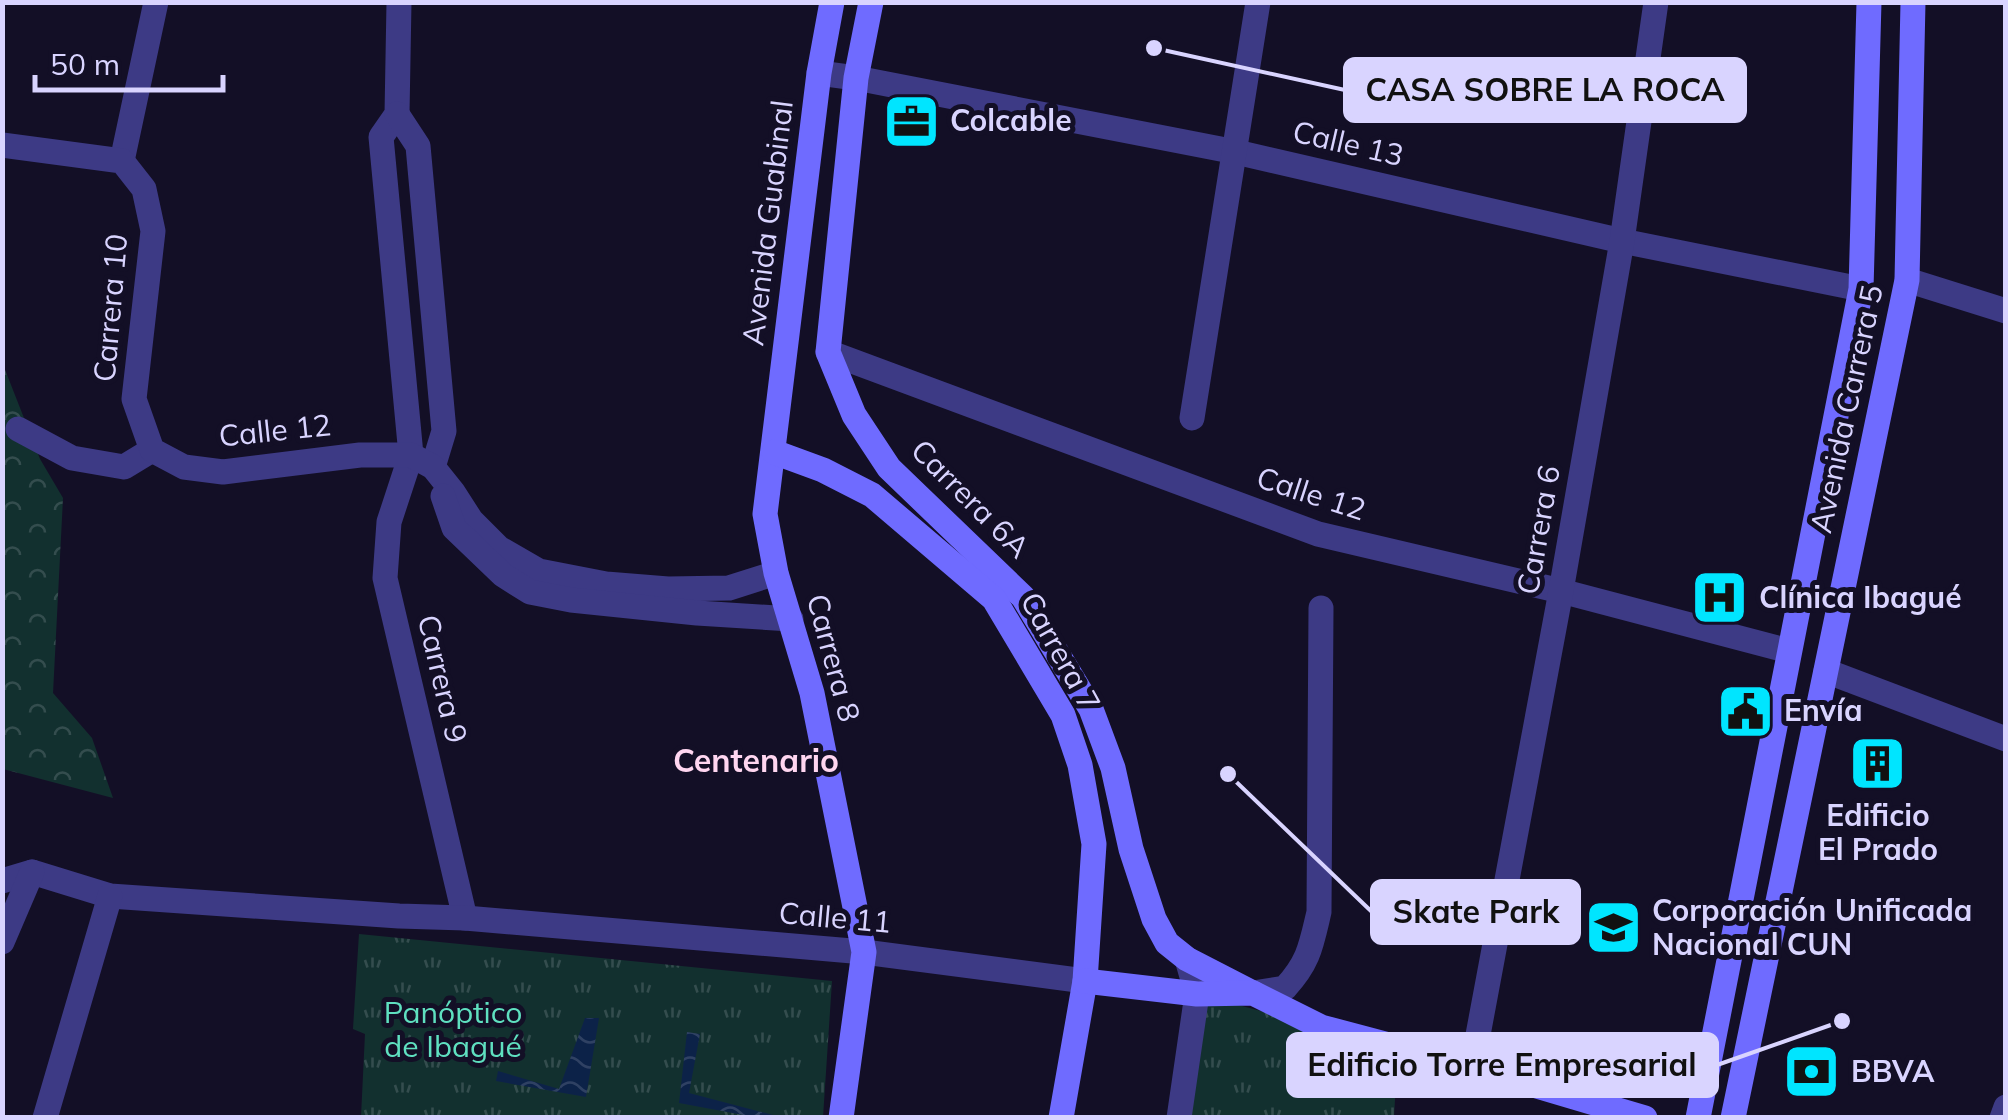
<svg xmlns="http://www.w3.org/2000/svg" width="2008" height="1120" font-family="Mulish,sans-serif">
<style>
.grass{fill:url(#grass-tufts)}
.forest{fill:url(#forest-crowns)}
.water{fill:url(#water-waves)}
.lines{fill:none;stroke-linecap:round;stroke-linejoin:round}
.minor{stroke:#3d3a85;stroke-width:25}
.tertiary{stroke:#3d3a85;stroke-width:25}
.secondary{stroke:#6f6bff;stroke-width:25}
.labels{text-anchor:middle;stroke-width:10;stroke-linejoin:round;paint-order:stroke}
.poi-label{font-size:30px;font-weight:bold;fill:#d9d4ff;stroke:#130f26;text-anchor:start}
.street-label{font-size:30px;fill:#d9d4ff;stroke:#130f26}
.park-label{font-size:30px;fill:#5fe0c0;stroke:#130f26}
.neighbourhood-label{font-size:32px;font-weight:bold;fill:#ffd6f0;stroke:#130f26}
.leader{fill:none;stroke:#d9d4ff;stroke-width:4}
.callout-dot{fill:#d9d4ff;stroke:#130f26;stroke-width:4}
.callout{fill:#d9d4ff;stroke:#d9d4ff;stroke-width:4}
.callout-label{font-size:32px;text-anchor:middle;font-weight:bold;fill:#111}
</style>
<defs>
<pattern id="grass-tufts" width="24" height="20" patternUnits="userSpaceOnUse" patternTransform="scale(2.5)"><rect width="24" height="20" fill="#12302f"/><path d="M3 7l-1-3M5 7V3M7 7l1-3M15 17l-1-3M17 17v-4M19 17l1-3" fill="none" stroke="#344d4e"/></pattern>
<pattern id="forest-crowns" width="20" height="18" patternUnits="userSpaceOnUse" patternTransform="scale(2.5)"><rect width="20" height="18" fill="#12302f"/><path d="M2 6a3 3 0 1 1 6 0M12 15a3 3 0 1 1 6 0" fill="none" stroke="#344d4e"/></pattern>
<pattern id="water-waves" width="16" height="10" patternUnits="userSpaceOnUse" patternTransform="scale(2.5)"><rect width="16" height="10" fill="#0c2248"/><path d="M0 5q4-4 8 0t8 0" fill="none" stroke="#2f4163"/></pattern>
</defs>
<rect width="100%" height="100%" fill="#130f26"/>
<!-- grass -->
<g class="grass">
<polygon points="359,934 832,981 823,1117 361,1117 365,1034 353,1029"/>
<polygon points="1197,994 1321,1027 1397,1063 1394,1117 1183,1118"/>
</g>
<!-- forest -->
<polygon class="forest" points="2,362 40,459 63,498 53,693 92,738 113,798 3,769"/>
<!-- water -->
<g class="water">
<polygon points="585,1018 599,1018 586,1097 496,1081 498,1071 559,1089"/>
<polygon points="687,1032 700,1034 689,1093 773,1115 772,1117 754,1117 679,1103"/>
</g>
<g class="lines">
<!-- minor -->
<g class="minor">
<polyline points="399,2 397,114 381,137 411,455 389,522 385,578 465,918"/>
<polyline points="819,73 856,78 1236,152 1622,241 1861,289"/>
<polyline points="397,114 418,146 444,431 433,467"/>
<polyline points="122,161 156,2"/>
<polyline points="1907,280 2006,311"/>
<polyline points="828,352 1318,534 1561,591 1789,651"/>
<polyline points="1192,418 1258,2"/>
<polyline points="18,429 72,458 124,467 152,450"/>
<polyline points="1826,671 2006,739"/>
<polyline points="2,881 32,872 110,896 399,916 465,918 864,952 1085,981"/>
<polyline points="2,942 32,872"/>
<path d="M1253 993 1285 988C1309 962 1311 946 1319 912L1321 608"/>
<polyline points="45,1118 110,896"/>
<polyline points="1179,1118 1197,994 1187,959"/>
</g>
<!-- tertiary -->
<g class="tertiary">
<polyline points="2,145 122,161 144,189 153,231 134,399 152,450 184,467 223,472 360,455 411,455 433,467 453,492 471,520 499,548 539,571 606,584 668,589 729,588 776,573"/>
<polyline points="443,496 454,528 503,575 530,592 571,600 697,613 791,619"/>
<polyline points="1472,1067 1561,591 1622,241 1656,2"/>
<polyline points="2002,1118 2006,1107"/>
</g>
<!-- secondary -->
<g class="secondary">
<polyline points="832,2 819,73 765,514 776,573 812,693 864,952 841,1118"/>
<polyline points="871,2 856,78 828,352 854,415 889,468 1023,597 1091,709 1113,768 1131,849 1154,919 1167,943 1187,959 1253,993"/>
<polyline points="774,452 823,470 872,495 994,599 1063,715 1080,765 1094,844 1085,981 1061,1118"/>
<polyline points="1085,981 1197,994 1253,993 1321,1027 1472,1067 1645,1118"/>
<polyline points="1698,1118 1861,289 1869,2"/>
<polyline points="1733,1118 1907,280 1913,2"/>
</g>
</g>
<!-- icons -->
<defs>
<symbol id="office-square" viewBox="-11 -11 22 22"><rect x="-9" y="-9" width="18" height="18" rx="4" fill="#00e5ff" stroke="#130f26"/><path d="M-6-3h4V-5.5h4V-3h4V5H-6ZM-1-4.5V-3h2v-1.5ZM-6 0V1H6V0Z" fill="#111"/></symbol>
<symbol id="hospital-square" viewBox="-11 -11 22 22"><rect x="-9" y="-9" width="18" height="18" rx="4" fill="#00e5ff" stroke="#130f26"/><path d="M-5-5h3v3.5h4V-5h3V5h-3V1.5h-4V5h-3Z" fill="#111"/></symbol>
<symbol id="civic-square" viewBox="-11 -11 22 22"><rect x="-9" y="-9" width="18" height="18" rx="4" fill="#00e5ff" stroke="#130f26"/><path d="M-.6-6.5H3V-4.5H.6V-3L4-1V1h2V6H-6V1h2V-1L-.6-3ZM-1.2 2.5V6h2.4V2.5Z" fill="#111"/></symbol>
<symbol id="building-square" viewBox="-11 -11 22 22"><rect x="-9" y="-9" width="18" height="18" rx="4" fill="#00e5ff" stroke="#130f26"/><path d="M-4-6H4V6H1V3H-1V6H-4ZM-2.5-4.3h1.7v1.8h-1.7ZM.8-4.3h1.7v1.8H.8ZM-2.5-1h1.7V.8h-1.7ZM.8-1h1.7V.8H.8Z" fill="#111"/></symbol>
<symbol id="university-square" viewBox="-11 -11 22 22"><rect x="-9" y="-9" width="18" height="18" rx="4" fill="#00e5ff" stroke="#130f26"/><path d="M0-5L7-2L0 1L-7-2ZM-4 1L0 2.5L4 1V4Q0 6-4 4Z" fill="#111"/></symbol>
<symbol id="bank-square" viewBox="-11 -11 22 22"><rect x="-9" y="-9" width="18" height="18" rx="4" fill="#00e5ff" stroke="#130f26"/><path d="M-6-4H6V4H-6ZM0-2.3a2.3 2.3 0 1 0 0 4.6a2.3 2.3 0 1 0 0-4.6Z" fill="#111"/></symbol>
</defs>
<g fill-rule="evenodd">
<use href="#office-square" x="880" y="90" width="63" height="63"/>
<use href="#hospital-square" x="1688" y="566" width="63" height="63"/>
<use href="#civic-square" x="1714" y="680" width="63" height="63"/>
<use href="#building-square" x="1846" y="732" width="63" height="63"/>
<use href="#university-square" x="1582" y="896" width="63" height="63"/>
<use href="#bank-square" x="1780" y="1040" width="63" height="63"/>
</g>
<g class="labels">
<!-- poi labels -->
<g class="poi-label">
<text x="950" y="131">Colcable</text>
<text x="1759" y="608">Clínica Ibagué</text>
<text x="1784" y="721">Envía</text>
<text x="1878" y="826" text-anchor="middle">Edificio<tspan x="1878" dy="34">El Prado</tspan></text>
<text x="1652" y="921">Corporación Unificada<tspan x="1652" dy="34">Nacional CUN</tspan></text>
<text x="1851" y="1082">BBVA</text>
</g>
<!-- street labels -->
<g class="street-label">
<text transform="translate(1348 144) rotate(13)" y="10">Calle 13</text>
<text transform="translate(768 223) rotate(-83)" y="10">Avenida Guabinal</text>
<text transform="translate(111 308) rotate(-85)" y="10">Carrera 10</text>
<text transform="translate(1847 409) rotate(-78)" y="10">Avenida Carrera 5</text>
<text transform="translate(275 431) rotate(-6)" y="10">Calle 12</text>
<text transform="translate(1311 494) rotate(18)" y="10">Calle 12</text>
<text transform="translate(970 499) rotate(45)" y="10">Carrera 6A</text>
<text transform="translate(1539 530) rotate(-80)" y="10">Carrera 6</text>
<text transform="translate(1060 652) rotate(61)" y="10">Carrera 7</text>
<text transform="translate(833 658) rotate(75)" y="10">Carrera 8</text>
<text transform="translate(442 679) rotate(77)" y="10">Carrera 9</text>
<text transform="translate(835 918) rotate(5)" y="10">Calle 11</text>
</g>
<!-- park labels -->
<g class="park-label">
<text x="453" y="1023">Panóptico<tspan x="453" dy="34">de Ibagué</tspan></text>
</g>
<!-- neighbourhood labels -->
<g class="neighbourhood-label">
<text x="756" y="772">Centenario</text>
</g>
</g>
<!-- callouts -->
<path class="leader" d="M1154 48L1345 90M1228 774L1372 912M1842 1021L1717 1065"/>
<g class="callout-dot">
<circle cx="1154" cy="48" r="10"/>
<circle cx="1228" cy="774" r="10"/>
<circle cx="1842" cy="1021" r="10"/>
</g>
<g class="callout">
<rect x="1345" y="59" width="400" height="62" rx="10"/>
<rect x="1372" y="881" width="207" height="62" rx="10"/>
<rect x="1288" y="1034" width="429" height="62" rx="10"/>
</g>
<g class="callout-label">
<text x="1545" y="101">CASA SOBRE LA ROCA</text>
<text x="1476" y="923">Skate Park</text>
<text x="1502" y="1076">Edificio Torre Empresarial</text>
</g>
<!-- border -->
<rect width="2008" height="1120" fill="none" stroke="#d9d4ff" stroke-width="10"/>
<!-- scale -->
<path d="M35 75v15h188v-15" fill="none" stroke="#d9d4ff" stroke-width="5"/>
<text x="50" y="75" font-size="30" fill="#d9d4ff" stroke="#130f26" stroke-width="8" paint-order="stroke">50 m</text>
</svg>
